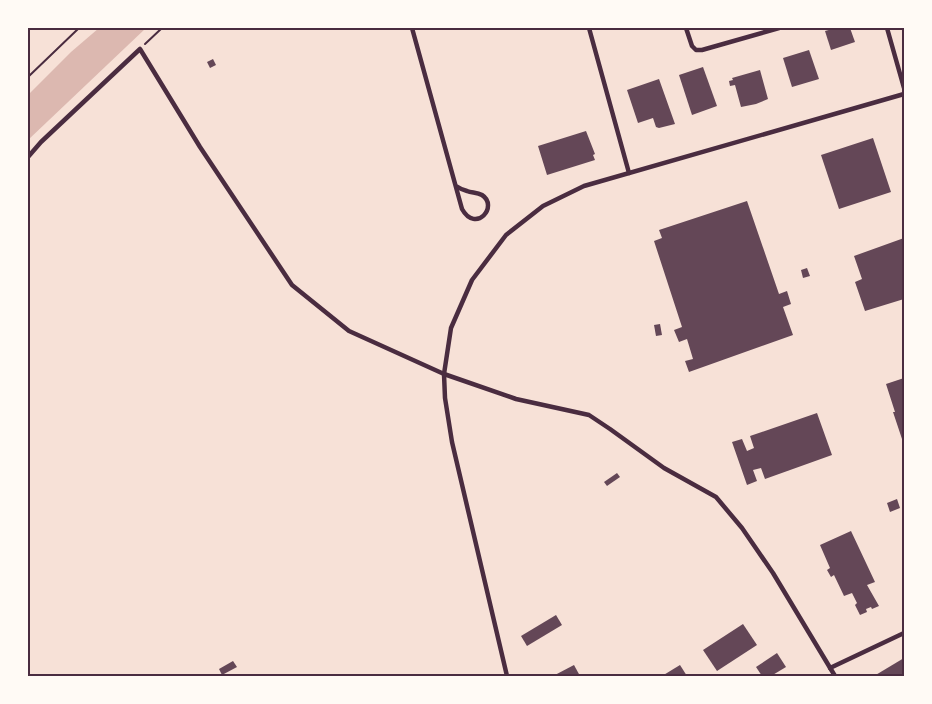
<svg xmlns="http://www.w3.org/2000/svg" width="932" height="704" font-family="'Exo 2',sans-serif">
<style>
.water{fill:#dcb8b0}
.building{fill:#644757}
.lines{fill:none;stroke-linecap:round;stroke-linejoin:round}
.path{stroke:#4a2c40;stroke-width:2}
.minor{stroke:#4a2c40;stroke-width:4.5}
.neatline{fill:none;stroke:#4a2c40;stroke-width:2}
</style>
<rect width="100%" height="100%" fill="#f7e1d7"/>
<!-- water -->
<polygon class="water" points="99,28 146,28 28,140 28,95 71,52"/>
<!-- building -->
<g class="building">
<polygon points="836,28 850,28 855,42 831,50 825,31"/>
<polygon points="809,50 819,79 792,87 783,58"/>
<polygon points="213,59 216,65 210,68 207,62"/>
<polygon points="703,67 717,106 692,115 679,75"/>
<polygon points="760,70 768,99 756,104 741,107 735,85 730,86 729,81 733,80 732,78"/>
<polygon points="659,79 675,124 659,128 656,127 653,118 638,123 627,90"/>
<polygon points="586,131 595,154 593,155 595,160 547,175 538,146"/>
<polygon points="873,138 891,192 839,209 821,155"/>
<polygon points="747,201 779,294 787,291 791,304 783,307 793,335 689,372 685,361 693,359 687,339 679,342 674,330 682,327 654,241 662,238 659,230"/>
<polygon points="904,238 904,299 865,311 855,282 862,279 854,256"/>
<polygon points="807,268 810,276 803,278 801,270"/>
<polygon points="660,324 662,335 656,336 654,325"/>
<polygon points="904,378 904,445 893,412 895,412 886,384"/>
<polygon points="817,413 832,455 765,479 761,468 753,470 757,481 747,485 732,442 742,439 747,451 754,448 750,436"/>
<polygon points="617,473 620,477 607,486 604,482"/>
<polygon points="897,499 900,508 890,512 887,503"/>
<polygon points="851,531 875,582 867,585 879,606 872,609 871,607 866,609 867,612 860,615 855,605 857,603 852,593 844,596 834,575 831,577 827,570 830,568 820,545"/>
<polygon points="556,615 562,625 527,646 521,636"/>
<polygon points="743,624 757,645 717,671 703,650"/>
<polygon points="777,653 786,667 771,676 762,676 756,667"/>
<polygon points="904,658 904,676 874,676"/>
<polygon points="233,661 237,667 222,675 219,669"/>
<polygon points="574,665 580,676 553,676"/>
<polygon points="680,665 687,676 662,676"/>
</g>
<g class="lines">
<!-- path -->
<g class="path">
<polyline points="145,44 162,28"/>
<polyline points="28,77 79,28"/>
</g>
<!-- minor -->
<g class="minor">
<path d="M412 28 462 209C476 234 499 206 482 195 477 192 472 193 467 191 463 190 459 188 456 186"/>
<polyline points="589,28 629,173"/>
<polyline points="686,28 692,46 696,50 702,50 779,28"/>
<polyline points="887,28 904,88"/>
<polyline points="28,157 41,142 140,49 200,147 292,285 349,331 444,374 516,399 589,415 610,429 664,468 716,497 742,528 773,573 835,676"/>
<polyline points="830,668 904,633"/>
<polyline points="507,676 452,442 445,398 444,374 451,328 472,280 506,235 543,206 584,186 904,94"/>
</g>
</g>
<!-- border -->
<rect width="932" height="704" fill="none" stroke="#fffaf5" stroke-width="58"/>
<rect x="29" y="29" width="874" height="646" class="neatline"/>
</svg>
